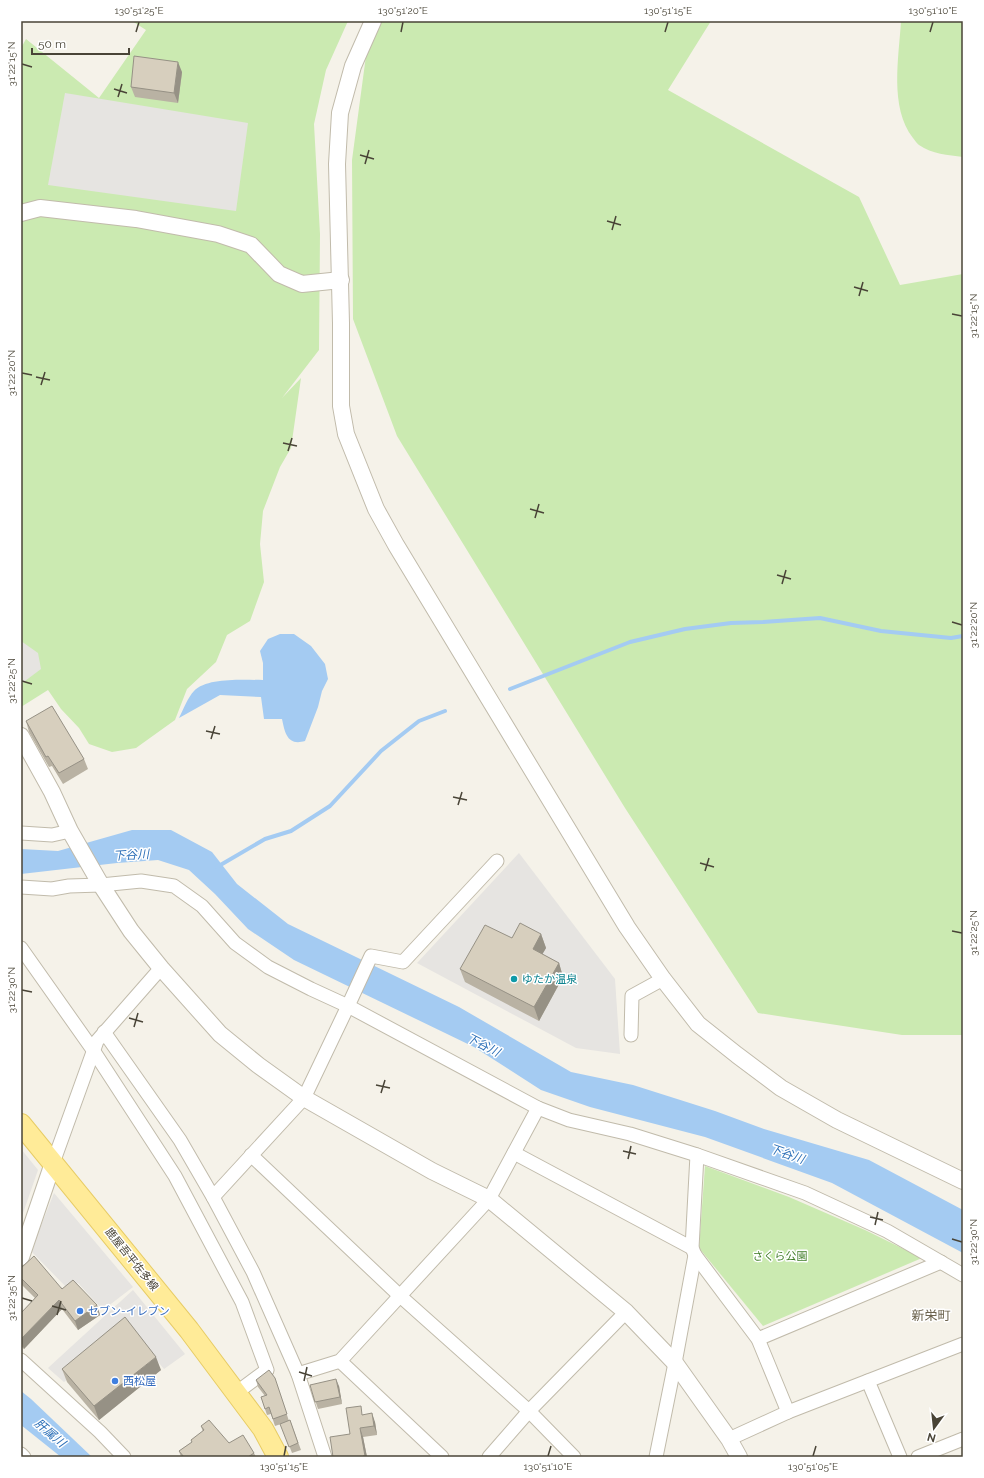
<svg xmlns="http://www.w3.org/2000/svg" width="984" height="1478" font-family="Raleway,'Noto Sans JP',sans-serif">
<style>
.green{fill:#cbeab1}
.parking{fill:#e6e4e1}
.water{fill:#a4cbf2}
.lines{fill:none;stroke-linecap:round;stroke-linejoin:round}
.stream{stroke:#a4cbf2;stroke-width:4}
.minor-casing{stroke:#c1bbab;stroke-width:15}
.tertiary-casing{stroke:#c1bbab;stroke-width:18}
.primary-casing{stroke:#e7cc65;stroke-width:22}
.minor{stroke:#fff;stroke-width:13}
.tertiary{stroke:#fff;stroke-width:16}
.primary{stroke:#ffeb98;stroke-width:20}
.wall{fill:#b9b2a3}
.shaded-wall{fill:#969185}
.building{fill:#d7cfbe;stroke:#969185}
.ticks{fill:none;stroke:#494437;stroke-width:1.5}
.culture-dot{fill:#0f9aa8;stroke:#fff;stroke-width:1.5}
.shop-dot{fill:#3f7fe0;stroke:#fff;stroke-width:1.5}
.labels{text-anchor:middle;stroke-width:3;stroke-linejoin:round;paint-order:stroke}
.culture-label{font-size:11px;fill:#0d838f;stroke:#fff;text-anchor:start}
.park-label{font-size:11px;fill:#407d28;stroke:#fff}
.street-label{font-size:11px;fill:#494437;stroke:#fff}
.shop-label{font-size:11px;fill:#366cbe;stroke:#fff;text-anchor:start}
.water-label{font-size:12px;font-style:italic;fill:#2d70b8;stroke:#fff}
.quarter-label{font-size:13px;fill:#6c634e;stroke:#fff}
.neatline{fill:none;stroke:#494437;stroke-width:1.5}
.ticks-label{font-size:10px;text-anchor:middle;fill:#494437}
</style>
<rect width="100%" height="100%" fill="#f5f2e9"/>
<!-- green -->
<g class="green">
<polygon points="132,21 348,21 326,70 314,124 320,234 319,350 282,398 301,378 291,448 280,467 263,511 260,544 264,582 250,621 227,635 216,662 187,689 175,720 136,748 112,752 89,744 79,728 61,709 48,690 21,707 21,48 26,39 99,98 146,30"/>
<polygon points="373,21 711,21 668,90 859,197 900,285 963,274 963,1035 902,1035 758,1013 625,808 397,436 353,319 352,160 370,26"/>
<path d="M901 21H963V157C948 155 932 154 919 145 916 143 915 140 913 138 889 107 899 57 901 21Z"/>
<polygon points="705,1166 789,1197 865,1230 922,1258 763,1326 699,1248"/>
</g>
<!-- parking -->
<g class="parking">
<polygon points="65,93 248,123 236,211 48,185"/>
<polygon points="21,641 38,653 41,669 21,684"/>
<polygon points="519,853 615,979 620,1054 576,1048 417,963"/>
<polygon points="21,1149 38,1170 21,1219"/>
<polygon points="54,1193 133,1287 103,1310 78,1283 69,1290 31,1251"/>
<polygon points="133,1290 185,1354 164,1369 129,1327 64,1382 48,1368"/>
</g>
<!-- water -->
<g class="water">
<path d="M280 634H294L311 646 325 664 328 679 322 691 318 707 305 741C288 746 285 734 282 719H264L261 697 220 695 179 718C183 710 188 697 194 691 207 677 245 680 263 680V663L260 651 268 639Z"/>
<polygon points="132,830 171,830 212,852 237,884 288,924 459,1007 571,1072 633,1085 715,1111 764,1129 869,1160 963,1210 963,1253 832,1183 705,1137 590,1107 541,1090 474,1047 294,960 248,929 215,894 189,870 158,860 117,863 21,874 21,849 58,851"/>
<polygon points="21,1391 31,1399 92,1457 61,1457 21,1425"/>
</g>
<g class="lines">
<!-- stream -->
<g class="stream">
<polyline points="510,689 630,642 685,629 731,623 763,622 820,618 881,631 951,638 963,636"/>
<polyline points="217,867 265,839 291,831 330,806 381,751 419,721 445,711"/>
</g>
<defs>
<g id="minor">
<polyline points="21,833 52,835 70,831"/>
<polyline points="21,887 52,889 69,886 101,885 141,881 174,886 202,906 235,943 268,967 311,989 348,1006 538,1108 569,1120 630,1134 697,1155 805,1193 887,1231 963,1275"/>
<polyline points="21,948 93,1050 175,1176 242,1302 267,1370 236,1393"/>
<polyline points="104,1032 180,1140 213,1197 253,1272 298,1374 325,1457"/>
<polyline points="631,1035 632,996 663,979"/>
<polyline points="514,1153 692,1248"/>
<polyline points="251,1155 399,1295 529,1411 574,1457"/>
<polyline points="697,1155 692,1248 695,1255 758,1339 788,1412"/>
<polyline points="53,1163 97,1041 161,968"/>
<polyline points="213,1197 304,1098 348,1006 371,956 403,962 497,861"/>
<polyline points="758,1339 941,1262"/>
<polyline points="21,1360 100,1432 124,1457"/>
<polyline points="340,1361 442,1457"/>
<polyline points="298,1374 340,1361 489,1199 538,1108"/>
<polyline points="868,1381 900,1457"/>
<polyline points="729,1439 788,1412 963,1344"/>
<polyline points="21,1454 24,1457"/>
<polyline points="489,1457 529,1411 626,1312"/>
<polyline points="656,1457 675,1363 695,1255"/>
<polyline points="918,1457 963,1439"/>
</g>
<g id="tertiary">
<polyline points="373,21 353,66 340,113 337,164 341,323 341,406 346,434 376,509 396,545 627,927 663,979 698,1024 737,1055 781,1088 837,1120 963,1181"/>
<polyline points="21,213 40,208 136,219 218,234 251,245 279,274 302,284 341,280"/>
<polyline points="21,736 52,792 70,831 101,885 131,931 161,968 220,1034 258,1065 304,1098 432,1171 489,1199 626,1312 675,1363 729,1439 739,1457"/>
<polyline points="21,1257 53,1163"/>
</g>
<polyline id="primary" points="21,1124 189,1330 263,1429 278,1457"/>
</defs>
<!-- minor casing -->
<use href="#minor" class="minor-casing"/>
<!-- tertiary casing -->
<use href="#tertiary" class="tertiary-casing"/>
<!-- primary casing -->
<use href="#primary" class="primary-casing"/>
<!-- minor -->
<use href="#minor" class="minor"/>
<!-- tertiary -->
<use href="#tertiary" class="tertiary"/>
<!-- primary -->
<use href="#primary" class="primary"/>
</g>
<!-- wall -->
<g class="wall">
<polygon points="182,72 178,103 135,97 131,87"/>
<polygon points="26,721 84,759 88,769 63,784 52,766 49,767 29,732"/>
<polygon points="541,934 546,948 542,954 559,963 563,977 539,1021 465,982 460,969 512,938"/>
<polygon points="21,1268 97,1305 100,1315 78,1330 62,1309 24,1349 21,1346 21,1313 35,1298 21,1284"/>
<polygon points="62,1369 161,1370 99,1420 67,1382"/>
<polygon points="256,1380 277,1385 289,1421 290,1420 301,1450 292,1453 281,1424 275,1426 271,1414 267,1415 261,1397 265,1396 258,1387"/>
<polygon points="310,1385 339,1386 342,1404 318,1409"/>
<polygon points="364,1414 375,1422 377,1435 363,1437 367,1457 333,1457"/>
<polygon points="201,1426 229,1443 254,1453 256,1457 181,1457 179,1451 192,1442 191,1440 203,1432"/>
</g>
<!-- shaded-wall -->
<g class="shaded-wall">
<polygon points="178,62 182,72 178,103 174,93"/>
<polygon points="541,934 546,948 538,962 533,949"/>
<polygon points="559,963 563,977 539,1021 534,1007"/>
<polygon points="59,1300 62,1309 24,1349 21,1341 21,1339"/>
<polygon points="97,1305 100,1315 78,1330 75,1321"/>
<polygon points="156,1357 161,1370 99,1420 94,1406"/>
<polygon points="336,1379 339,1386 342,1404 340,1397"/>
<polygon points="372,1413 375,1422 377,1435 374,1426"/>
<polygon points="360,1428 363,1437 367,1457 365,1457 365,1456"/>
</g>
<!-- building -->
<g class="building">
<polygon points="134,56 178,62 174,93 131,87"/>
<polygon points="52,706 84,759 59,773 48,756 46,757 26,721"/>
<polygon points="520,923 541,934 533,949 559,963 534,1007 460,969 485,925 512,938"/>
<polygon points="34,1256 62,1289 73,1280 97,1305 75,1321 59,1300 21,1339 21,1313 38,1295 21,1278 21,1268"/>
<polygon points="125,1317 156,1357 94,1406 62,1369"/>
<polygon points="269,1370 275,1378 287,1414 273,1419 269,1407 265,1409 261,1397 267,1395 256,1380"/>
<polygon points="336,1379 340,1397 315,1402 310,1385"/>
<polygon points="361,1406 362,1415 372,1413 374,1426 360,1428 365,1456 363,1456 363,1457 333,1457 330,1437 350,1434 346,1408"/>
<polygon points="209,1420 229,1443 243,1435 254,1453 248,1457 184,1457 179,1451 192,1442 191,1440 204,1430 201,1426"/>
<polygon points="290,1420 298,1443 289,1447 280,1424"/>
</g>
<!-- ticks -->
<path class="ticks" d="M136 32 139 22M401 32 403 22M665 32 668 22M930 32 933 22M22 64 32 67M114 89 127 93M118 97 122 84M360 155 374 159M365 164 369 150M607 221 621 225M612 230 616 216M854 287 868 291M859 296 863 282M952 314 962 316M22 373 32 375M36 377 50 380M41 385 45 372M283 443 297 446M288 451 292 438M530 509 544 513M535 518 539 504M777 575 791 579M782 584 786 570M952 622 962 625M22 681 32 684M206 731 220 734M211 739 215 726M453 797 467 800M458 805 462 792M700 863 714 867M705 871 709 858M952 931 962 933M22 990 32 992M129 1018 143 1022M134 1027 138 1013M376 1085 390 1088M381 1093 385 1080M623 1151 636 1154M628 1159 631 1146M870 1217 883 1220M875 1225 878 1212M952 1239 962 1242M22 1298 32 1301M52 1306 66 1310M57 1315 61 1301M299 1372 312 1376M304 1381 307 1367M284 1456 286 1446M548 1456 551 1446M813 1456 816 1446"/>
<!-- markers -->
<circle class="culture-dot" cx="514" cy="979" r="4"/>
<g class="shop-dot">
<circle cx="80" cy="1311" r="4"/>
<circle cx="115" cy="1381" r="4"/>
</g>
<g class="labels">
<!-- culture labels -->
<g class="culture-label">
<text x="522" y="983">ゆたか温泉</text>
</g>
<!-- park labels -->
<g class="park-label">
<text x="780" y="1260">さくら公園</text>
</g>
<!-- street labels -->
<g class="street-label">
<text transform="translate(132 1259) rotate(51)" y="4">鹿屋吾平佐多線</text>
</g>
<!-- shop labels -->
<g class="shop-label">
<text x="88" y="1315">セブン-イレブン</text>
<text x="123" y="1385">西松屋</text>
</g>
<!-- water labels -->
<g class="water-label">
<text transform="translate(131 855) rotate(-3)" y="4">下谷川</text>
<text transform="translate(483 1045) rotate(27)" y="4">下谷川</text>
<text transform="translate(787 1154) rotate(19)" y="4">下谷川</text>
<text transform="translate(50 1433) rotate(40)" y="4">肝属川</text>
</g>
<!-- quarter labels -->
<g class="quarter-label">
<text x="931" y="1320">新栄町</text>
</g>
</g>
<!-- border -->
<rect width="984" height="1478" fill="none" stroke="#ffffff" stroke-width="44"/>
<!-- north arrow -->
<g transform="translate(934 1428) rotate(195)" stroke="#ffffff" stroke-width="3" paint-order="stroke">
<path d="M0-3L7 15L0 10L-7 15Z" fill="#494437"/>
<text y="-6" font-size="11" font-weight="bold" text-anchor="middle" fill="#494437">N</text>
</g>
<!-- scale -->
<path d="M32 48v6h97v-6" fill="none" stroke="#494437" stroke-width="2"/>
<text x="38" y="48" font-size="12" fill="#494437" stroke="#ffffff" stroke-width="3" paint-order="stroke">50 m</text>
<rect x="22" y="22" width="940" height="1434" class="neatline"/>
<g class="ticks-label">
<text x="139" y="14">130°51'25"E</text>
<text x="403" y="14">130°51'20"E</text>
<text x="668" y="14">130°51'15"E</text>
<text x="933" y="14">130°51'10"E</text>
<text transform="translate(11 64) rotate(-90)" y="4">31°22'15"N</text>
<text transform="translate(973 316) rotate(-90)" y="4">31°22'15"N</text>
<text transform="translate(11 373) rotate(-90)" y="4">31°22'20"N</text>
<text transform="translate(973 625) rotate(-90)" y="4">31°22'20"N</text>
<text transform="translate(11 681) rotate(-90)" y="4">31°22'25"N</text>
<text transform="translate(973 933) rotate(-90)" y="4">31°22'25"N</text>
<text transform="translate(11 990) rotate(-90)" y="4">31°22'30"N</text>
<text transform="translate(973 1242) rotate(-90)" y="4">31°22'30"N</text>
<text transform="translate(11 1298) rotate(-90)" y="4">31°22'35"N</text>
<text x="284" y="1470">130°51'15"E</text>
<text x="548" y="1470">130°51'10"E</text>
<text x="813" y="1470">130°51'05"E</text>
</g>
</svg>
